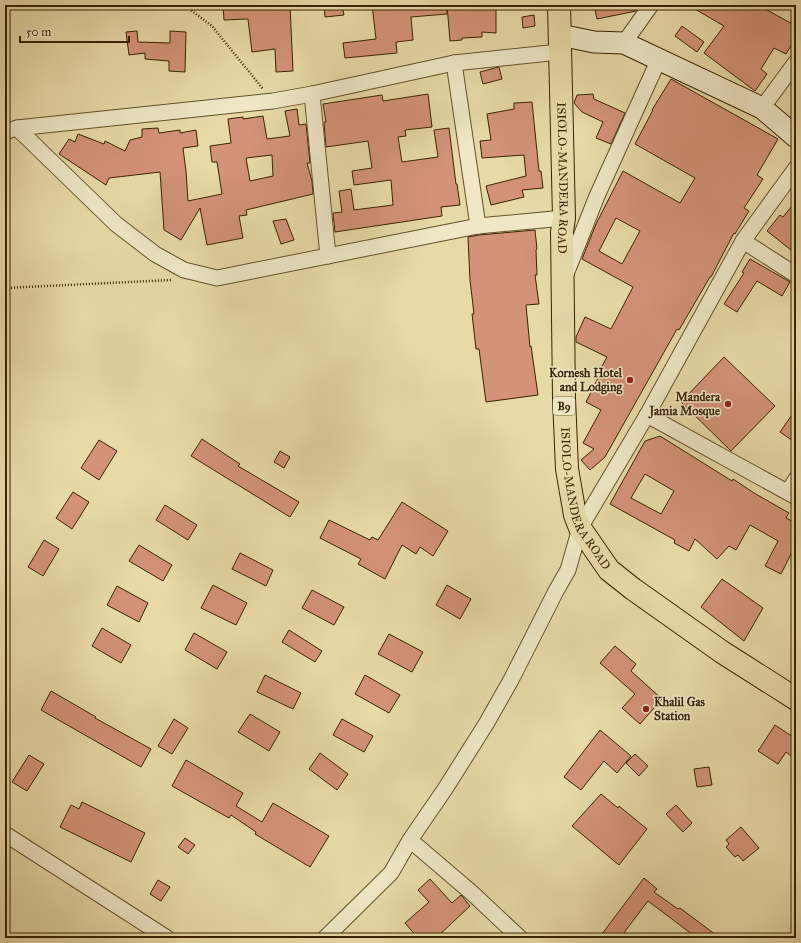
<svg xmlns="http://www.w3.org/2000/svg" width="801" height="943" font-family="'IM FELL Great Primer',serif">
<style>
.building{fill:#d49279;stroke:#382300;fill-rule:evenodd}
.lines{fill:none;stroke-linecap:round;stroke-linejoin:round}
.street-casing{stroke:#64512a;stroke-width:17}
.secondary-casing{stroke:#382300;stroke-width:23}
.highway-casing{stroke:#382300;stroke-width:24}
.path{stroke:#382300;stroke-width:2.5;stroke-dasharray:1 2;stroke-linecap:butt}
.street{stroke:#efe7c6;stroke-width:15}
.secondary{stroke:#efe7c6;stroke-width:21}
.highway{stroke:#e7daa8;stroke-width:22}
.poi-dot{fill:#8f2418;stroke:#efe7c6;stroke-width:1.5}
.labels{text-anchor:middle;stroke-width:3;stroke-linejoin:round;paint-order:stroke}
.shield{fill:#efe7c6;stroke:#6f5e3b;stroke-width:1}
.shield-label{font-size:11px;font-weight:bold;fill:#382300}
.street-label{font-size:12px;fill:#382300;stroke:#efe7c6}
.poi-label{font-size:12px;font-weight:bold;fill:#382300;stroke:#efe7c6;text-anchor:end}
</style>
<rect width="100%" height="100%" fill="#e7daa8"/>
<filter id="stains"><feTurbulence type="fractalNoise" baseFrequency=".005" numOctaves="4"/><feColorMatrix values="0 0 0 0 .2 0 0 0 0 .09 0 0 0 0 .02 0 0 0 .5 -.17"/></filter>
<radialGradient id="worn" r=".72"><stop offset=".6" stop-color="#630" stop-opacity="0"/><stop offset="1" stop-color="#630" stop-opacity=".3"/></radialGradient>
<!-- building -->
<g class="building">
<polygon points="223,5 290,5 293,71 276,72 275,49 252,52 248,19 224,20"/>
<polygon points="324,5 342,5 344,15 325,17"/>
<polygon points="372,5 447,5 447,14 411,17 413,40 396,42 397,53 345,58 343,43 376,39"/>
<polygon points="447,5 496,5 496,33 482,32 482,37 462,38 462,40 450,41"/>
<polygon points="594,5 637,5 637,9 636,11 597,19"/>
<polygon points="688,5 758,5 796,26 796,37 786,54 774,48 761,69 767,74 755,91 704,53 724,26"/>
<polygon points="534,15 535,26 523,28 522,17"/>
<polygon points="682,26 704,42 697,52 675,36"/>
<polygon points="137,31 138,42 170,43 170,31 186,32 185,72 169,71 169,61 145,59 145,53 129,55 126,32"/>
<polygon points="499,67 502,79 483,84 480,72"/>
<path d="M671 79 778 139 757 175 763 179 744 208 749 211 735 234 734 233 711 277H710L679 330 677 329 605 457 590 470 581 460 594 449 583 443 601 410 586 402 600 374 598 373 607 357 576 342V337L585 317 611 329 633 287 582 259 596 224 623 171 680 203 695 178 635 144 653 110H652ZM616 218 640 231 622 264 599 251Z"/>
<polygon points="428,94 432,127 405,130 406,136 398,137 402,162 438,157 434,130 449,128 456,184 457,184 460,205 441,207 442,216 335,232 333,213 342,212 339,191 351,189 354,210 393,205 391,180 354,185 352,171 372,168 368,141 326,147 324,122 326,122 323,104 382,95 383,101"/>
<polygon points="593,94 594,99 625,113 611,144 596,138 603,122 582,112 574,103 577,95"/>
<polygon points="532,102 539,171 541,171 543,188 522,190 524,197 491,205 486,186 526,176 524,155 482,158 480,141 491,140 487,114 514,109 514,103"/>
<path d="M297 109 299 125 306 124 310 163H307L312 181 313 194 246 210 247 215 239 216 243 238 207 245 200 208 181 240 164 230 160 172 109 178 106 185 59 154 69 139 75 142 78 134 104 144 105 141 125 151 130 140 142 137V129L158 128 159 133 180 130V133L196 130 198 146 183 148 186 171 188 201 222 194 217 162H212L210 146 231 143 228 119 243 117V119L263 116 267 139 290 136 285 111ZM272 155 273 176 250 181 246 158Z"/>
<polygon points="796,201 796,254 767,231 780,215 783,217"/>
<polygon points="286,219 294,240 281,244 273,221"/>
<polygon points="535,230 537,249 536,250 537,275 535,275 539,304 526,305 530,347 531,346 538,395 486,402 479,349 476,349 472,314 474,314 470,280 468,237 479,235"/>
<polygon points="750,259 790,282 782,296 757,281 737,312 724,304 744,273 742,272"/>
<polygon points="724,357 775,406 731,451 681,402"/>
<polygon points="796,409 796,443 780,432"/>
<path d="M660 436 732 481 733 479 754 493 789 513 786 518 796 523V544L781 574 765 566 778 541 750 525 736 550 729 546 717 559 695 539 689 551 674 543 675 540 610 504 645 441ZM645 474 674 491 661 514 631 498Z"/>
<polygon points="202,439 240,464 238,466 299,502 290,517 191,456"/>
<polygon points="99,440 117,451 99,480 81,468"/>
<polygon points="280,451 290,457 284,468 274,462"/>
<polygon points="73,492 89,502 72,529 56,518"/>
<polygon points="402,502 448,531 433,556 420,547 416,554 402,545 385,579 358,564 361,559 320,538 329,520 370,540 372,537 378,540"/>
<polygon points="165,505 197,525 188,540 156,520"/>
<polygon points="44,540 59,549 43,576 28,567"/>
<polygon points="139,545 172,565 163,581 129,561"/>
<polygon points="240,553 273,570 266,586 232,569"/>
<polygon points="722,579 763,608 744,641 701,607"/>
<polygon points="213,585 247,603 236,625 201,608"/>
<polygon points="447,585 471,599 460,619 436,605"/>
<polygon points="117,586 148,603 139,622 107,605"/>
<polygon points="312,590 344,607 334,625 302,608"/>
<polygon points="102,628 131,645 121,663 92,646"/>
<polygon points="289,630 322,651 315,662 282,642"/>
<polygon points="194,633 227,652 217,669 185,650"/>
<polygon points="389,634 423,652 412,672 378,654"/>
<polygon points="615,646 636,664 631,671 662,699 640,724 622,708 635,694 600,663"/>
<polygon points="265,675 301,693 293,709 257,692"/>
<polygon points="365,675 400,695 389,713 355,694"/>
<polygon points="51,691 96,717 95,718 151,749 141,767 41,710"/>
<polygon points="250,714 280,732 269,751 238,732"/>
<polygon points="174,719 188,728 172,754 158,746"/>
<polygon points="342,719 373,736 364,752 333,735"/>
<polygon points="775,725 796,739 796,760 786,752 778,764 758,751"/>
<polygon points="600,730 631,756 617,773 604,761 581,790 564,777"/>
<polygon points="320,753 348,774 337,790 309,769"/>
<polygon points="635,754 648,766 639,776 626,763"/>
<polygon points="29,755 44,764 27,791 12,782"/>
<polygon points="186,760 243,793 236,806 262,822 273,803 329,836 310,867 255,834 256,832 231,815 229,818 172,786"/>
<polygon points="709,767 712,785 697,787 694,769"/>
<polygon points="601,794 618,808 619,806 647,829 619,865 572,826"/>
<polygon points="82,802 145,833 131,862 60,827 71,805 79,809"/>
<polygon points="676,805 692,823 683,832 666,814"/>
<polygon points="741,827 759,848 743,861 738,855 735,857 726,847 729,844 726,840"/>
<polygon points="185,838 195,845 188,854 178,847"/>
<polygon points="644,878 657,889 654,892 678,909 680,908 720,938 697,938 648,901 620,938 599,938"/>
<polygon points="430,879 452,903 461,895 470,906 436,938 418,938 405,923 429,902 418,890"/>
<polygon points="158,880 170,887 161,901 150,894"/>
</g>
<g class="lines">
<defs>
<g id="street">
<polyline points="624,43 651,5"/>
<polyline points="454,63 478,226"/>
<polyline points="312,94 328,256"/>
<polyline points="762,108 796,62"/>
<polyline points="17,128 116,224 155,254 184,270 217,278 478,226 564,218"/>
<polyline points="5,132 17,128 273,101 312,94 454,63 559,52"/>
<polyline points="743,241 796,275"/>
<polyline points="566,274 597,196 659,59"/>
<polyline points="647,415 796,497"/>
<polyline points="788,492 796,479"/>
<polyline points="5,834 167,938"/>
<polyline points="410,840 472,893 520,938"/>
<polyline points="325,938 391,873 410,840 445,789 486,724 511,680 556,591 568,570 580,528 647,415 743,241 796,168"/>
</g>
<polyline id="secondary" points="560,35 594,42 624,43 762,108 796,137"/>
<g id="highway">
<path id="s1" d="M559 5 564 218 562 232 564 398 567 469 575 515 580 528 609 570 633 589 722 652 796 699"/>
</g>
</defs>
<!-- street casing -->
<use href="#street" class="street-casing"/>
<!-- secondary casing -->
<use href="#secondary" class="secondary-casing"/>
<!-- highway casing -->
<use href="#highway" class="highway-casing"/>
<!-- path -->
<g class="path">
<polyline points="184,5 212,26 263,89"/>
<polyline points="5,288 171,280"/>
</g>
<!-- street -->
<use href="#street" class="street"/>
<!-- secondary -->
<use href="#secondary" class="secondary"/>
<!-- highway -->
<use href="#highway" class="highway"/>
</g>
<!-- markers -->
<g class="poi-dot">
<circle cx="630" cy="380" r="4"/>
<circle cx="728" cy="404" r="4"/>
<circle cx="646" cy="709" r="4"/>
</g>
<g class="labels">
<!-- shield labels -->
<rect class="shield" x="553" y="397" width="22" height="18" rx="3"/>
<g class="shield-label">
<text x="564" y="410">B9</text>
</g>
<!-- street labels -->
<g class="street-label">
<text dy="4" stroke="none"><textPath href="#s1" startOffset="173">ISIOLO-MANDERA ROAD</textPath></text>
<text dy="4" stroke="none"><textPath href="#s1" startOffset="498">ISIOLO-MANDERA ROAD</textPath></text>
</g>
<!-- poi labels -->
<g class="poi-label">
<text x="622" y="377">Kornesh Hotel<tspan x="622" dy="14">and Lodging</tspan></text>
<text x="720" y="401">Mandera<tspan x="720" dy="14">Jamia Mosque</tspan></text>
<text x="654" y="706" text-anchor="start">Khalil Gas<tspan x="654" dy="14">Station</tspan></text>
</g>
</g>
<!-- margin -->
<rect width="801" height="943" fill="none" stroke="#e7daa8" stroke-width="20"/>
<rect x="6" y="6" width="789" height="931" fill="none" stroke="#382300" stroke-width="2"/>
<rect x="10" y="10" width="781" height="923" fill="none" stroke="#382300"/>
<!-- scale -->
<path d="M20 36v6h109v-6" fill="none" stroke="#382300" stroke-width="2"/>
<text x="26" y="36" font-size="12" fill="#382300" stroke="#efe7c6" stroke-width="3" paint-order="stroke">50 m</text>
<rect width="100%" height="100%" filter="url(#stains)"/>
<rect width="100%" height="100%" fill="url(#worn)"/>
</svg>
